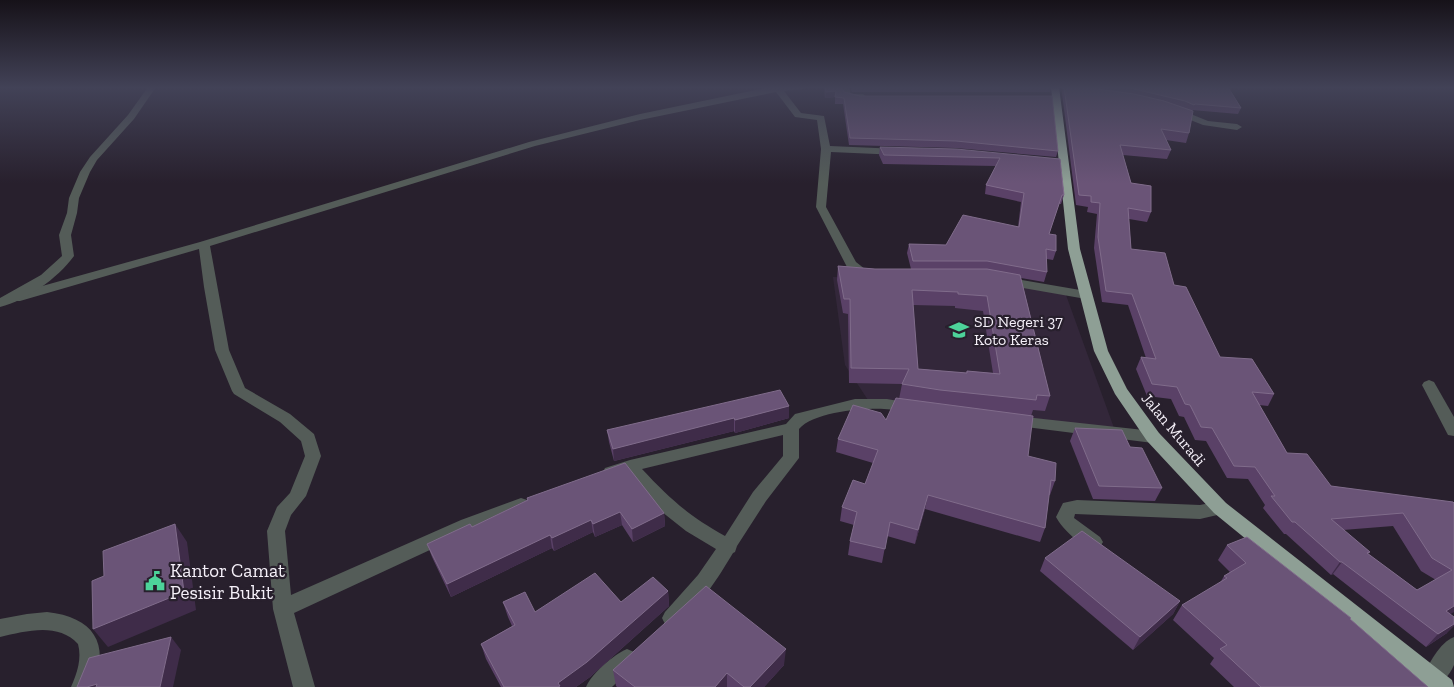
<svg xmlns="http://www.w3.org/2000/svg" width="1454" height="687" font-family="'Zilla Slab',serif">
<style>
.built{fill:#33273a}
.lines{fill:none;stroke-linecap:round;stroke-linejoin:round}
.minor{fill:#545c58;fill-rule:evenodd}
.tertiary{fill:#545c58;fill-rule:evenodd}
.trunk{fill:#8e9f95;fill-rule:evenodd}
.wall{fill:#5a4167;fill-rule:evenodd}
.shaded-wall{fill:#3f2c49}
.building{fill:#6a5477;stroke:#806c8b;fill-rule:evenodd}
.labels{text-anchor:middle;stroke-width:4.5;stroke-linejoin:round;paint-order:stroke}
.poi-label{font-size:16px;fill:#f5f0f9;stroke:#28202d;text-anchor:start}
.street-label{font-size:16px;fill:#f5f0f9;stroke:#28202d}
.near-poi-label{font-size:19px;fill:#f5f0f9;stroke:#28202d;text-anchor:start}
</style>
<rect width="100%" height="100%" fill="#28202d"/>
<!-- built -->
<polygon class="built" points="833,277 986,280 1066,295 1114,428 868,400 845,365"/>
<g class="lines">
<!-- minor -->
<g class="minor">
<polygon points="770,87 807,87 803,89 784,91 801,113 824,116 830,146 899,149 904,152 899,155 831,152 826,207 856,262 870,273 875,274 877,277 875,280 862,279 847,267 816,207 821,149 817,120 795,117 776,92 640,120 535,146 210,246 229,350 245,388 290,414 314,434 321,456 306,496 291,515 285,531 291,595 461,520 521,498 527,500 530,505 527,510 473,530 294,613 315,687 293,687 273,609 267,531 277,507 290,493 305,456 301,441 280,422 234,394 232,391 215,350 204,287 199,249 20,301 10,301 9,298 10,295 200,242 529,142 640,114"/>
<polygon points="841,87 849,87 851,94 863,94 867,97 863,100 845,98"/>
<polygon points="1176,108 1208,121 1237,124 1242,127 1237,130 1203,125 1173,113 1172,111"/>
<polygon points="1005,277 1086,291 1092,295 1086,299 1001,284 999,281 1001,278"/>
<polygon points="1429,380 1434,382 1454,417 1454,436 1448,435 1422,385 1424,382"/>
<path d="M855 399H887L915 404 918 408 915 412C905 414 895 409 884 409 862 408 814 412 799 429V458L766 501 737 546 735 552 733 553C721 573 693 619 672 627L665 624 662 618 665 612 698 575 716 549 686 531 657 508 627 473 611 478 605 476 603 472 605 468 630 460 786 424 795 414ZM783 435V456L753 492 725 536C689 516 670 499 642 469Z"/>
<polygon points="1016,416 1153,431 1159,433 1161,437 1159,441 1153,443 1011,425 1008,421 1011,417"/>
<path d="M1077 500 1200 505 1220 501 1226 503 1229 508 1226 513 1200 519 1075 514 1074 518 1100 537 1103 542 1100 547C1085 552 1063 530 1056 517L1063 503Z"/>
<path d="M1454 637C1454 645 1454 657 1454 665 1449 677 1439 687 1426 685L1422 678C1428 665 1440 642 1454 637Z"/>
<path d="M627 649 634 652 637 659 634 666 612 687H586C592 673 613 655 627 649Z"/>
</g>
<!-- tertiary -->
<g class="tertiary">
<path d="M148 87H156L134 119 97 160 90 172 79 198 77 213 71 235 74 256C57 279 27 300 0 307V298L41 275 62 256 59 235 67 213 69 198 80 172 90 157 128 115Z"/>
<path d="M47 612C93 617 111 643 93 687H71C77 673 82 659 78 644 58 622 26 631 0 637V619L27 614Z"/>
</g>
<!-- trunk -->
<polygon class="trunk" points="1051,87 1059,87 1080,249 1108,351 1127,389 1159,433 1226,503 1452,680 1454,687 1428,687 1214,513 1147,441 1115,394 1094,351 1068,249"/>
</g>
<!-- wall -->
<g class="wall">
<polygon points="824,87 842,87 844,92 1058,151 1056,157 955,148 849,145 843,104 835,104 835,97 825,98"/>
<polygon points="850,87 1051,87 1050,92 852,92"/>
<path d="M1063 87H1228L1241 108 1238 114 1192 110 1189 133 1186 143 1166 140 1171 150 1167 159 1123 155 1131 183 1151 212 1147 222 1129 219 1131 249 1174 285 1220 357 1274 394 1268 406 1259 405 1287 453 1331 486 1454 503 1450 614 1447 633 1426 647 1333 574 1331 575 1286 534H1284L1263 508 1265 505 1248 479 1227 478 1206 441 1195 440 1184 417 1179 416 1171 399 1147 396 1136 369 1141 357 1146 358 1128 305 1102 302 1094 248 1097 214 1087 212 1088 207 1076 205 1062 93ZM1393 526 1421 571 1436 580 1417 590 1368 554 1370 552 1343 530Z"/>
<path d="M880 147 1060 159 1064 195 1061 204H1059L1049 234 1056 251 1053 260 1047 259V272L1044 282 1021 278 1050 396 1045 411 1033 410 1031 416 1028 456 1055 481 1050 495H1049L1045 528 1040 542 925 509 915 544 887 536 882 563 848 555 850 541 854 525 840 521 842 507 865 484 873 463 836 452 838 439 886 420 899 399 902 384 849 383 848 314 843 313 837 280 838 266 875 269H911L907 253 909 244 946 245 1018 227 1021 202 985 194 986 185 996 166 883 164 879 155ZM913 305 955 306V308L983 311 993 373 967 371 966 373 918 369Z"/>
<polygon points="789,406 789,418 735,433 734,431 614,461 609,442 607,430"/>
<polygon points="1075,428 1130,447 1162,488 1155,501 1093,499 1070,441"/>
<polygon points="527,498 664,513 665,526 633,542 622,525 595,537 593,532 554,551 552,548 451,597 432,557 427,544 472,527 527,500"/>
<polygon points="1227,545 1350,619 1428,687 1234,687 1210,664 1214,658 1173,620 1182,605 1220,583 1224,576 1230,572 1218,560"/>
<polygon points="1045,558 1180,601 1173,614 1133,650 1040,571"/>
<polygon points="668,591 669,606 590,677 576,687 501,687 486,659 481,644 512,626 508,617 503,602 535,612 621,602"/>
<polygon points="784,665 764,687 617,687 616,686 613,670"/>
</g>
<!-- shaded-wall -->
<g class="shaded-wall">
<polygon points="836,91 835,97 825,98 826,92"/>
<polygon points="789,406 789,418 735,433 735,420"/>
<polygon points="734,418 734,431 614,461 613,449"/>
<polygon points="928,495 925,509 915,544 918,530"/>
<polygon points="620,512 622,525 595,537 593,524"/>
<polygon points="664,513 665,526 633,542 632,529"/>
<polygon points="591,520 593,532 554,551 552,538"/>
<polygon points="175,524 187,542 196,610 108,647 93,629"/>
<polygon points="550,535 552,548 451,597 447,584"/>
<polygon points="1340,562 1342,562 1333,574 1331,575"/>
<polygon points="668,591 669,606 590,677 576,687 559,687 558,683"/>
<polygon points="1180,601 1173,614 1133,650 1140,637"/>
<polygon points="1454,606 1454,612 1434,624 1446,611"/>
<polygon points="1454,624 1454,626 1447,633 1426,647 1438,634"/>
<polygon points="171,637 181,650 173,687 160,687"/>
<polygon points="786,649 784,665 764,687 750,687"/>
<polygon points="727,673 727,687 715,687"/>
<polygon points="97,684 100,687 87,687"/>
</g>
<!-- building -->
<g class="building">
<polygon points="825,87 842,87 844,92 860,96 1052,96 1058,151 956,141 850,138 844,98 835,97 836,91 826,92"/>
<path d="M1064 87H1083L1134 94 1164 101 1193 111 1189 133 1161 129 1171 150 1120 145 1131 183 1151 186V212L1128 208 1131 249 1165 253 1174 285 1186 287 1220 357 1252 359 1274 394 1252 392 1287 453 1307 454 1331 486 1453 502 1454 503V606L1446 611 1454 617V624L1438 634 1342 562H1340L1295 522H1292L1271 496H1275L1255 467 1234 466 1212 428 1201 427 1190 405 1185 404 1177 387 1152 384 1141 357 1156 359 1132 294 1106 291 1098 237 1100 203 1091 202V196L1079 195ZM1403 513 1432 558 1452 570 1417 590 1367 553 1370 552 1331 519Z"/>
<polygon points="1126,87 1228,87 1241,108 1195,104 1194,105 1185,101"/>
<polygon points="880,147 956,149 1060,159 1064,195 1062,195 1049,234 1056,235 1056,251 1046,249 1047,272 987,261 913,261 909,244 946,245 963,215 1019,227 1024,193 986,185 1000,158 884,155"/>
<path d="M838 266 875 269H987L1020 275 1050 396 1037 395 1036 400 940 390 902 384 909 369 851 368 850 299H844ZM912 290 958 292V294L987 296 1000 374 967 371V373L918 369Z"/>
<polygon points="780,390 789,406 735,420 734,418 613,449 607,430"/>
<polygon points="896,398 1033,416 1028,456 1056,463 1055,481 1051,480 1045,528 928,495 918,530 890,522 885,549 850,541 857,512 842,507 853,480 865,484 878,450 838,439 853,405 881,413 886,420"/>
<polygon points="1075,428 1122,430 1130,447 1142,448 1162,488 1099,486"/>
<polygon points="625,463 664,513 632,529 620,512 593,524 591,520 552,538 550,535 447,584 427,544 470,524 472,527 528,500 527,498"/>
<polygon points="175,524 184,592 93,629 92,581 104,576 103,551"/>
<polygon points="1082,531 1180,601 1140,637 1045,558"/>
<polygon points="1247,537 1351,618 1350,619 1428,687 1261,687 1220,649 1227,645 1182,605 1227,578 1224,576 1246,563 1227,545"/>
<polygon points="595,573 621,602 653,577 668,591 587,662 558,683 560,686 558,687 504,687 481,644 515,625 503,602 525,592 535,612"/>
<polygon points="706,586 786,649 750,687 744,687 727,673 715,687 635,687 613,670"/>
<polygon points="171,637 160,687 96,687 97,684 87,687 77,687 89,658"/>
</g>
<!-- sky -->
<linearGradient id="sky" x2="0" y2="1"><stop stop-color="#161219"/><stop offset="0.48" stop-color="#424257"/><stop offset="1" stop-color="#424257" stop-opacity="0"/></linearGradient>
<rect width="1454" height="183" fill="url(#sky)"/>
<!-- icons -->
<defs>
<symbol id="school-bare" viewBox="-9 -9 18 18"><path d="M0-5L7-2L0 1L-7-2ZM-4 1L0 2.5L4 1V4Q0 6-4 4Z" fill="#4dd39a" stroke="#28202d" stroke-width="2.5" paint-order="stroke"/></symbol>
<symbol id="civic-bare" viewBox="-9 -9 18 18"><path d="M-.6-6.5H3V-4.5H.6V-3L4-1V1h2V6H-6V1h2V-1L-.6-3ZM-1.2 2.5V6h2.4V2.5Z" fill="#4dd39a" stroke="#28202d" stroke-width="2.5" paint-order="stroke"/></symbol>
</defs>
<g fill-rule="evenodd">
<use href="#school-bare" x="945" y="316" width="28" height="28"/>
<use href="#civic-bare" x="141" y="567" width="28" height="28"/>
</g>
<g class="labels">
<!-- poi labels -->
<g class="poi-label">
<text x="974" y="327">SD Negeri 37<tspan x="974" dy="18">Koto Keras</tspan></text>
</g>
<!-- street labels -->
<g class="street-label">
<text transform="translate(1174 429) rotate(50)" y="6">Jalan Muradi</text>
</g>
<!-- near-poi labels -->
<g class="near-poi-label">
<text x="170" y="577">Kantor Camat<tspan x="170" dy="22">Pesisir Bukit</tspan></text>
</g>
</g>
</svg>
